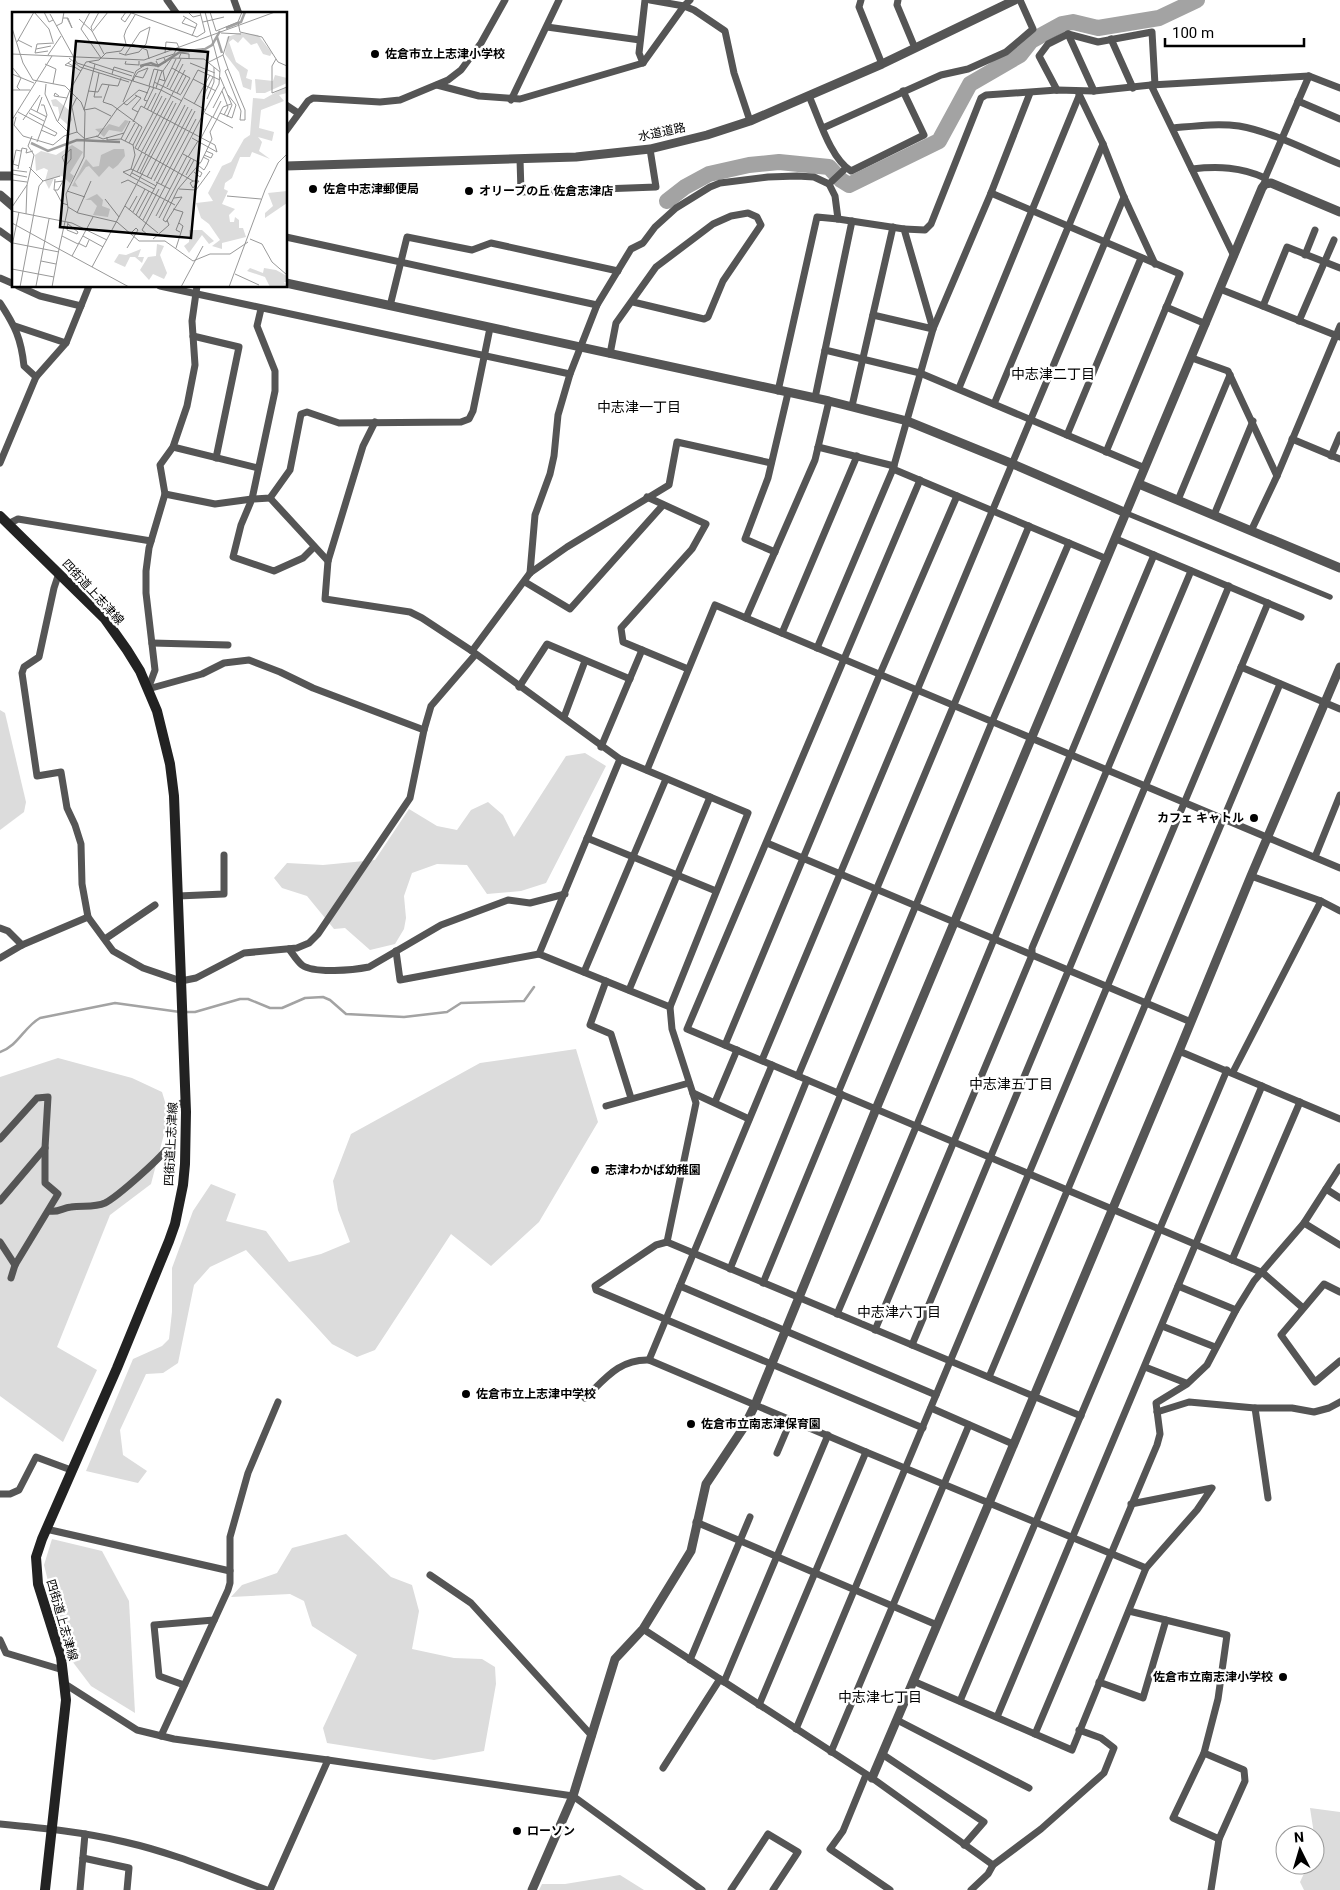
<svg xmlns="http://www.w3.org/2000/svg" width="1340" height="1890" font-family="Roboto,'Noto Sans JP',sans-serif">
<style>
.green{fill:#dcdcdc}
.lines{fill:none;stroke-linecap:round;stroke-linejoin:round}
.stream{stroke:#a3a3a3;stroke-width:2.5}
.river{stroke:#a3a3a3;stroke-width:16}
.pedestrian{stroke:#555;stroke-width:5.5}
.minor{stroke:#555;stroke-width:7}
.tertiary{stroke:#555;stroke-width:9}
.secondary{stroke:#222;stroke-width:10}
.poi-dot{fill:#000;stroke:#fff;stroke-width:2}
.labels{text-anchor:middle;stroke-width:5;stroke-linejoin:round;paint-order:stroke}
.poi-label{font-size:12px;font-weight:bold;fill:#000;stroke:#fff;text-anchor:start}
.street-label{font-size:12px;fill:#000;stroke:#fff}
.neighbourhood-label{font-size:14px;fill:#000;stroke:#fff}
.inset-river{fill:none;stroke:#a3a3a3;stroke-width:2.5}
.inset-road{fill:none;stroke:#999;stroke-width:1}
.view{fill:#000;fill-opacity:0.15;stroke:#000;stroke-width:2.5}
.inset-edge{fill:none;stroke:#000;stroke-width:2.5}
</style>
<rect width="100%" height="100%" fill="#fff"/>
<!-- green -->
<g class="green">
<polygon points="0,710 5,713 26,802 24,812 0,830"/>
<polygon points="585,753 606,766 546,883 521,891 487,894 467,865 437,864 412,873 404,896 406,918 404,929 395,944 370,950 345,928 334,929 307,896 282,888 274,878 287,863 323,865 375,860 409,809 437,826 457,830 471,810 488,802 503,815 514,837 566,756"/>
<polygon points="576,1049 598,1122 539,1222 491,1266 451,1234 375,1350 357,1357 332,1344 246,1250 210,1267 194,1285 178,1363 163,1373 146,1374 120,1430 123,1455 147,1471 138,1483 86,1471 133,1359 162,1346 169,1339 172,1312 172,1268 193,1211 211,1184 236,1194 226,1221 266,1231 289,1262 321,1254 350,1242 338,1210 333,1181 351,1134 480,1063"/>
<polygon points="58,1058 132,1078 162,1092 169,1115 151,1184 110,1215 57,1347 97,1370 63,1442 0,1396 0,1077"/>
<polygon points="346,1534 391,1577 412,1585 419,1611 412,1649 454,1658 482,1659 495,1667 496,1684 484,1751 434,1760 327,1743 323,1728 357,1655 312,1626 304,1601 290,1594 231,1597 242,1585 277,1573 292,1548"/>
<polygon points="52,1539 102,1551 129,1601 135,1713 91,1686 66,1653 44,1565"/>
<polygon points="1310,1808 1340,1812 1340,1890 1304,1890 1300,1882 1308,1865 1315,1865 1316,1847"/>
<polygon points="620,1875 644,1890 539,1890 542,1884 565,1884"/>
</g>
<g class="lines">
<!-- stream -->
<g class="stream">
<polyline points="186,1012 195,1012 240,999 248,999 270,1008 282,1008 305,998 323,997 330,1000 346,1014 404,1017 447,1012 461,1003 524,1001 534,987"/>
<path d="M0 1052C18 1046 24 1027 40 1018L115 1003 180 1012"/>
</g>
<!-- river -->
<polyline class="river" points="667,201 685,187 709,174 749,165 779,162 829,167 841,180 849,185 939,141 970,84 1020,55 1031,41 1062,24 1073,22 1098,28 1159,18 1197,0"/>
<!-- pedestrian -->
<polyline class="pedestrian" points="1126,513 1330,597"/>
<!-- minor -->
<g class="minor">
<polyline points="167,0 177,14"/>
<polyline points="234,0 239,14"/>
<polyline points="650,0 684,6 694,10 725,31 734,73 750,121"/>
<polyline points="861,0 859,7 882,64"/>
<polyline points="898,0 897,5 915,48"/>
<polyline points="547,27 640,40"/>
<polyline points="1068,34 1094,91"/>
<polyline points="1111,39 1133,88"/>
<polyline points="643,63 639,53 645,0"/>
<polyline points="437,85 479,96 520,99 643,63 684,6 690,0"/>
<polyline points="1151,85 1234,256"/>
<polyline points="1057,90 1039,56 1048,44 1068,34 1098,42 1152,32 1155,85"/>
<polyline points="1079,94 1103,144 1124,197 1155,264"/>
<path d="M809 96C819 118 830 158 851 171L924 135 903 91"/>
<polyline points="511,100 559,0"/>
<polyline points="1298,101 1340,119"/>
<polyline points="286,105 298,113"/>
<polyline points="823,128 941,75 968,69 1006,52 1033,29 1020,0"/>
<path d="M1173 128C1195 126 1217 123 1239 126 1273 132 1308 151 1340 164"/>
<polyline points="286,131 308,101 313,98 380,102 400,100 448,80 461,70 481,43 505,0"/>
<polyline points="520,159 521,192 656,187 650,149"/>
<path d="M1192 169C1218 166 1241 167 1265 178"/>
<polyline points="1265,184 1265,178 1309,76"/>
<polyline points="991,193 1180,274 1106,452"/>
<polyline points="838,219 835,196 829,184 846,168"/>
<polyline points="904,229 925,230 931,224 981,98 986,95 1057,90 1094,91 1151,85 1309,76 1340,88"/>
<polyline points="0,231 14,241"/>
<polyline points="286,237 597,305"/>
<polyline points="1305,255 1315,230"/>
<polyline points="0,278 14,284"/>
<polyline points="18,286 40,296 81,306"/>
<polyline points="160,286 570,374"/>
<polyline points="1220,289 1340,337"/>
<path d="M0 303C15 326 21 338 24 366L36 377"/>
<polyline points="390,306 407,237 472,250 491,243 618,271"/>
<polyline points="1263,306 1287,247 1340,268"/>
<polyline points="1166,307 1206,324"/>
<polyline points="261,309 257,326 275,371 275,391 252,499 241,525 233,557 274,571 303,558 314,547"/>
<polyline points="1299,321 1334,240"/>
<polyline points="15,326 66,343"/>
<polyline points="193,336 239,347 216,458"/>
<polyline points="825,350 920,373 1145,468"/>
<polyline points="610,354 616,323 656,267 713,224 731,216 748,213 757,217 761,225 723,281 708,317 704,319 633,302"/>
<polyline points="1192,358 1228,371 1277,476"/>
<polyline points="959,388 1079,96"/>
<polyline points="778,391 817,217 838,219 904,229 933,329 873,315"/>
<polyline points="815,398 852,221"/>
<polyline points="994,404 1103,144"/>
<polyline points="852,406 893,227"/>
<polyline points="375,422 363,446 328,561 325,599 410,612 422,618 472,651 620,759 748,813 670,1007 672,1029 696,1103 667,1242"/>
<polyline points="1067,435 1141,258"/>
<polyline points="1292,439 1340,459"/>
<polyline points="173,447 258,468"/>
<polyline points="818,447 894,466"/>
<polyline points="1331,456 1340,435"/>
<polyline points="0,463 36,377 66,343 89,286"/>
<polyline points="893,469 1107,559"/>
<polyline points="920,480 687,1029 1263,1273 1303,1308"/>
<polyline points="165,494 215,504 252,499 270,498 290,470 301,414 307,412 339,423 461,422 469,419 473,411 490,328"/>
<polyline points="647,497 706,524 692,549 621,628 623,642 688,669"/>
<polyline points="270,498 328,561"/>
<polyline points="1178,500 1230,375"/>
<polyline points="1214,515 1253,421"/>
<polyline points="8,524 18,519 151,541"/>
<polyline points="1251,531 1277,476 1340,326"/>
<polyline points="1116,539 1301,617"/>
<polyline points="775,552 745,539 768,478 788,393"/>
<polyline points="59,573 54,588 39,657 24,667 22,673 37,776 61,772 67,808 75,825 81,844 82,884 88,917"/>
<polyline points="530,573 535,515 550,474 554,456 558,415 570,374 597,305 631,249 643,243 655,227 676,208 710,187 720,183 768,177 797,176 814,177 829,184"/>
<polyline points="525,582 570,609 663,505"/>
<polyline points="746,618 815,460 829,401"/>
<polyline points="782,633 857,456"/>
<polyline points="152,643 228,645"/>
<polyline points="817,648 893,469 933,329 991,193 1030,93"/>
<polyline points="472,651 530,573 567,547 669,485 677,442 771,463"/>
<polyline points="1241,667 1340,709"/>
<polyline points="519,687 547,644 630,679"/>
<polyline points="148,689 155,670 146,593 146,571 149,548 165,494 160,465 173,447 187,406 195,365 192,321 197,286"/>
<polyline points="148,689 202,674 224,663 249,660 280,672 313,688 424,730"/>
<polyline points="564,717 585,661"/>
<polyline points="601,747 642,650"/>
<polyline points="620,759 539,954 670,1007"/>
<polyline points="647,770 715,605 1340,868"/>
<polyline points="587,838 716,891"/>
<polyline points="767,843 1191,1022"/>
<polyline points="1315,857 1340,795"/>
<polyline points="1251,876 1321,901 1340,911"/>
<polyline points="178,896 224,894 224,855"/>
<polyline points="0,928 8,931 22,945"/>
<polyline points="105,939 155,905"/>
<path d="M289 949C293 954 297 961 302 965 314 974 354 970 369 967L441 925 508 900 530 903 565 894"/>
<polyline points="396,951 400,980 539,954"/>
<polyline points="0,958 22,945 88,917 113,951 143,968 181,981 196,978 244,953 297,948 309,943 318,934 410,798 424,730 431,706 475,655"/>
<polyline points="584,972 666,779"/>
<polyline points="606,981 590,1025 611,1034 631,1098"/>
<polyline points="629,990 710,797"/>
<polyline points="725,1045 880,674 957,496"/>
<polyline points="1179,1051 1340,1119"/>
<polyline points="762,1060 1124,197"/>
<polyline points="1233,1072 1321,901"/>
<polyline points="798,1076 1029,526"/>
<polyline points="693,1093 749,1119"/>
<polyline points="838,1093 992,722 1069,543"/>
<polyline points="715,1102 737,1050"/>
<polyline points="606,1106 689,1083"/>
<polyline points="0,1139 37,1098 48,1097 45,1148 45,1183 58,1194 15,1265 11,1278"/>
<polyline points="1326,1189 1340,1198"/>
<polyline points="0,1201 45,1148"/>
<path d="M49 1211C58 1213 62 1208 71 1207 82 1205 94 1208 105 1203 117 1197 165 1155 170 1144 176 1128 163 1109 186 1101"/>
<polyline points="1304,1223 1340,1245"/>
<polyline points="0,1242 15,1265"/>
<polyline points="1232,1260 1300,1102"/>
<polyline points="730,1269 807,1080"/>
<polyline points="763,1283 841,1094"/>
<polyline points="680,1286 936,1395"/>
<polyline points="1178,1286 1236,1310"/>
<polyline points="1340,1292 1324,1284 1281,1335 1315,1382 1340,1361"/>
<path d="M837 1314C945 1062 1047 808 1154 555"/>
<polyline points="1162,1326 1215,1347"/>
<polyline points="875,1330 1032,955 1032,948 1191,571"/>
<polyline points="912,1345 1229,586"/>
<polyline points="649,1360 772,1065"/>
<polyline points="1145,1367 1186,1383"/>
<polyline points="989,1377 1280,684"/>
<path d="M585 1398C605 1379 619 1359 649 1360L866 1452 1146 1568"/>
<polyline points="931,1408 1013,1444"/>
<polyline points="1255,1408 1268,1498"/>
<polyline points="1157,1412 1189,1402 1255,1408 1292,1408 1314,1412 1329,1408 1340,1402"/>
<polyline points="923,1428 596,1290 595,1286 656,1245 667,1242 1081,1416"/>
<polyline points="777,1453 791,1420"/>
<polyline points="0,1494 10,1494 19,1490 36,1457 71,1470"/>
<polyline points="696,1522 937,1625"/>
<polyline points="46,1529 230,1571"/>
<polyline points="430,1575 471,1603 592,1736"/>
<polyline points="1129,1611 1227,1635 1218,1699 1204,1753 1173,1818 1219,1839"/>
<polyline points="643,1629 872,1778 993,1865"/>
<polyline points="0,1640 6,1653 63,1670"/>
<polyline points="690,1660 750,1517"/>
<polyline points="913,1681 1072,1750 1146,1568 1197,1510 1212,1488 1131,1504"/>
<polyline points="724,1682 828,1435"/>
<polyline points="1099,1682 1143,1698 1166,1620"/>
<polyline points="65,1684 137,1730 174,1739 328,1760 573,1796 702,1890"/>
<polyline points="184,1685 159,1676 154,1625 214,1620"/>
<polyline points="960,1701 1227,1070"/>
<polyline points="759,1705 866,1452"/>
<polyline points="997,1717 1262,1086"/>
<polyline points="897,1720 1029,1788"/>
<polyline points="796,1729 1268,603"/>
<polyline points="1035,1734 1157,1445 1160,1434 1156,1403 1187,1384 1207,1365 1236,1310 1254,1281 1304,1223 1340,1167"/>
<polyline points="161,1736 228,1590 230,1583 230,1537 248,1473 278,1402"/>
<polyline points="831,1752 969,1425"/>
<polyline points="1204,1753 1244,1770 1245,1781 1219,1839 1211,1890"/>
<polyline points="882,1754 984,1822 964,1845"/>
<polyline points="663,1768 720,1679"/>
<polyline points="866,1775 843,1831 830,1849 890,1890"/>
<path d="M0 1824C42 1828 84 1832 125 1842 174 1853 220 1873 267 1890"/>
<polyline points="83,1858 129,1868 127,1890"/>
<polyline points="80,1890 85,1834"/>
<polyline points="270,1890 328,1760"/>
<polyline points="731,1890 768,1834 798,1852 773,1890"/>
<polyline points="971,1890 988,1874 993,1865 1041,1829 1104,1773 1114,1748 1101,1738 1079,1730"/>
</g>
<!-- tertiary -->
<g class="tertiary">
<polyline points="286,166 576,157 650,149 707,135 750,121 882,64 1015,0"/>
<polyline points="0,176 14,176"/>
<polyline points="0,195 14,207"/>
<polyline points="286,283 829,401 907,421 1013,464 1126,513"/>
<polyline points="1139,484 1340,568"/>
<polyline points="872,1778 989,1503 1179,1051 1251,876 1340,667"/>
<polyline points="532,1890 573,1796 615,1659 643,1629 691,1551 706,1484 744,1427 755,1405 876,1109 1262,188 1265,184 1271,183 1340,212"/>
</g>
<!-- secondary -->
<polyline class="secondary" points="0,516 105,619 127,650 140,671 157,711 170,764 174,796 186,1112 185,1164 183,1185 175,1224 169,1241 117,1368 42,1539 36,1557 38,1584 61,1657 66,1700 45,1890"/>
</g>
<!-- markers -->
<g class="poi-dot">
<circle cx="375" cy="54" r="5"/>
<circle cx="313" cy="189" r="5"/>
<circle cx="469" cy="191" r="5"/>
<circle cx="1254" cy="818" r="5"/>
<circle cx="595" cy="1170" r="5"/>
<circle cx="466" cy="1394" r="5"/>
<circle cx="691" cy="1424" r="5"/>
<circle cx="1283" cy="1677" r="5"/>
<circle cx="517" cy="1831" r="5"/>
</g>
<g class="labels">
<!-- poi labels -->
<g class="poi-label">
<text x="385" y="58">佐倉市立上志津小学校</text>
<text x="323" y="193">佐倉中志津郵便局</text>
<text x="479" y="195">オリーブの丘 佐倉志津店</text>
<text x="1244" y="822" text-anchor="end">カフェ キャトル</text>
<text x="605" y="1174">志津わかば幼稚園</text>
<text x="476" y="1398">佐倉市立上志津中学校</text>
<text x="701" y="1428">佐倉市立南志津保育園</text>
<text x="1273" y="1681" text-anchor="end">佐倉市立南志津小学校</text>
<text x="527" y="1835">ローソン</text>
</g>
<!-- street labels -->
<g class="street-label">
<text transform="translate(662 132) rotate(-12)" y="4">水道道路</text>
<text transform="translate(93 592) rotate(47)" y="4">四街道上志津線</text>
<text transform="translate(171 1144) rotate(-87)" y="4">四街道上志津線</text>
<text transform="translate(62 1620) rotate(74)" y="4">四街道上志津線</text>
</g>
<!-- neighbourhood labels -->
<g class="neighbourhood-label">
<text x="1053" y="379">中志津二丁目</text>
<text x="639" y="412">中志津一丁目</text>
<text x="1011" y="1089">中志津五丁目</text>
<text x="899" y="1317">中志津六丁目</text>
<text x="880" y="1702">中志津七丁目</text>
</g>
</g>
<!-- overview -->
<g transform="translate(12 12)">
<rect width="275" height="275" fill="#fff"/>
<path d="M228 21 246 23 260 41 258 44 251 42 245 31 239 33 231 25 226 31 221 27 217 30 224 50 236 58 234 66 240 68 239 78 231 75 227 60 213 42 215 25ZM263 63 275 66V71L253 81H244L243 67 261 69ZM275 74V81L267 83 272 89 249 98 247 116 262 120 260 129 246 125 250 130 247 139 258 147 240 140 238 145H228L220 166 213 171 212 177 216 179 210 192 223 197 217 203 218 210H222L223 205 227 208V216H231L234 225 210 231V237L200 234 208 228 197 212 189 206 184 191 201 189 196 181 210 154 219 150 232 127 238 123 241 86 252 87ZM44 87 58 99 60 108 56 113 48 106 46 95 41 94 39 88ZM113 108 117 109 110 120 97 118 92 125 83 117 93 116 97 112 107 115ZM60 133 71 140 58 161 62 164 58 171 50 164 42 166 37 177 33 169 36 158 32 156 24 159 23 143 29 139 44 143ZM102 137H112L113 144 106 153 101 157 97 154 87 165 77 154 74 155 63 170 66 175 60 174 74 147 81 155 87 154 89 143ZM275 179V191L253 206V201L261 194 256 181ZM85 182 91 188 90 194 98 197 96 205 81 203 85 194 79 188H73ZM177 218H190L202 229 197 232 190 223 177 241 172 234 177 230ZM145 232 152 234 148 243 155 261 152 267 141 262 137 268 128 258 136 245 144 244ZM129 237 126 245H132L130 251 123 245H118L113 255 102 250 107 242 114 243ZM238 256 251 261 252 256 264 258 275 264V270H272L275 275H258L253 265 235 259Z" fill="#dcdcdc"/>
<path class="inset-river" d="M214 16 229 10 233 0M205 25 210 41M128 54 139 51 146 54 168 40 193 37 200 33 208 19M19 131 36 139 65 128 108 130"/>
<path class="inset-road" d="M22 0 37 17 41 30M29 0H32L37 10 41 8M78 0 69 17 89 46M114 0 109 7 113 10 119 1M117 0 185 25 193 20 188 0M176 0 181 5 189 3M198 0 204 19 226 10 230 0M38 2 65 51 149 78 170 89M171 4 185 12 180 24M174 5 170 11 184 16M51 6H56L60 16 55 6M67 7 80 19 92 42M191 10 212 5M226 10 228 20 250 25 266 50 275 54M44 14 50 11 52 0M0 16 11 51 21 68 53 74 69 90 73 100 72 145 54 182 56 196 47 237 117 275M80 18 79 15 87 0M80 20 96 0M209 21 229 22M6 28 20 35M5 30 22 0M120 32 135 38 137 47M24 37 39 34M36 39 23 41 25 32 42 31M107 41 113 43H114L127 40 134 32 138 15 128 20 113 43M153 41 154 30 165 31 167 36M0 42 132 48 263 0M36 43 49 24M211 43 217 24M57 46 68 55 117 70M167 46 169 41 177 42V47M264 47 260 54V81L275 75M144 48 162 42 164 38M59 49 53 53 61 55M114 49 113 52 127 53V49M144 49 146 53 154 50 152 46M77 50 120 64M197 50 211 43 216 57 225 79 233 98V108H228L229 99 213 59 216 57M56 51 69 59M178 51 203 61M33 52 44 57 41 72M83 52 72 98 83 96 99 104M0 55 9 66 5 75 8 78M160 56 178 66 169 82M151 59 160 46 192 47 208 60M87 61 82 85H90M0 62 22 71M100 62 102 55 122 61M208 65 220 93 215 105M181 67 204 79M121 69 122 66 126 60 136 56 131 66 123 64M142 70 169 83M34 72 33 82 45 109 57 121M97 73 91 90 100 93 130 115 121 133 123 143 119 157 111 160M137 74 142 57 151 59 153 69 147 67M141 75 146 58M155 75 169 47M144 76 150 59M158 77 171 52M0 78H18M58 78 74 50 87 48 94 41 109 39 114 32 112 24 114 18 123 3M76 79 86 80 90 72 106 74 109 66M210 79 216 95 212 103M165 81 174 64M123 83 129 86 120 97 126 100M47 84 43 81 42 84 55 86M150 84 123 136 181 169H187L181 176 178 171 181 169M191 85 201 65M172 86 194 98M195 87 202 70V55M135 89 132 88 138 74M111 90 124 59 133 53 144 54M111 91 115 93 125 84M182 92 198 63M132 96 142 75M201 96 212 75M19 97 35 105M105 97 127 78 136 81M135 98 144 81M139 99 164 47M6 100 45 121M25 100 30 85M17 101 32 109M193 101 221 116M208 101 220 106 224 93 216 83M4 105 2 113 11 124 41 133 52 124 65 120 73 127 86 124 105 97M201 105 209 89M205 107 211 95 219 92M0 108 40 44M11 108 28 83M46 109 58 78M118 109 109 127 121 133M121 110 129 94 203 133 205 140M29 118 43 124 45 121M65 120 60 95 65 85M84 124 91 127 112 121M95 125V128L109 127M180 126 205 140M189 126 200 105M113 129 123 111M25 130 35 103 32 93H29M117 131 127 113M126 137 154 86M130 139 173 58M133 141 161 89M171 142 188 151M137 143 164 91M192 143 199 146 201 142 194 139M176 145 186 129M7 154 1 152 4 138 9 139M54 154 50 145 59 137V147L54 153M187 154 192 158 195 153 197 148 191 145M17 155 31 169M6 157 10 136 15 137 14 141 21 139M119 157 140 167M0 158 15 160M111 160 142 177M125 160 134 142M182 160 188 165 190 161 184 157M120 161 144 174M128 161 137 143M0 162 15 165M174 163 182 148M118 164 130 140M135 165 173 93M43 167 42 178H46L51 169 43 170M139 167 176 95M0 168 15 170M142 169 180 97M144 170 158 177M109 171 116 168 163 193M149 173 184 107M167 177 184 178 198 159M43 178 50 191 56 193M55 179 73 185M215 184 249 187M93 187 107 205M113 194 146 221M0 195 15 173 22 143 16 134 20 124M56 195 66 201 105 210 127 229H153L181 249 198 242H218L236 230M161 197 171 200 164 218 168 220M117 198 125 184M0 199 60 211 95 228M121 200 133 177M65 201 79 169M14 202 15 173M124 203 137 179M144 204 175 144M127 206 183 99M147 206 179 146M131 208 147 177M151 208 166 177 189 150 200 127 198 120 205 107M151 208 154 210 170 185 162 186M0 211 47 237 40 275M134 211 207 72 208 58 193 0M134 211 130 218 136 223M56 212 66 220 65 222 55 218 56 210M50 224 66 232M71 224 91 235M141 227 157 213 155 208M238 227 250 232 260 250 275 263M1 231 47 240M66 231 74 235 77 228M0 234 7 200M115 236 126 218 124 216 118 222M164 236 171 214 167 211M60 244 81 205M29 249 44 252M80 255 186 58 208 68M0 257 42 265M223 262 247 273M24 274 37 207M8 275 27 174 31 169 48 164M169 275 191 234M217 275 253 178 266 151 275 142"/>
<path class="view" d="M64 29 196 40 179 226 48 215Z"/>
<rect width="275" height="275" class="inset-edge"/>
</g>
<!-- north arrow -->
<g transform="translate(1300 1850) rotate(355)"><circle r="24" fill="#ffffff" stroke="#999999"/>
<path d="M0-4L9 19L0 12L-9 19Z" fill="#000000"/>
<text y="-8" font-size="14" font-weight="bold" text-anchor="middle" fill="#000000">N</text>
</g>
<!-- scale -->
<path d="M1165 38v8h139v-8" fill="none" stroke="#000000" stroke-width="2.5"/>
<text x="1172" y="38" font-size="15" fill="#000000" stroke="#ffffff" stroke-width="4" paint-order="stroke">100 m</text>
</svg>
